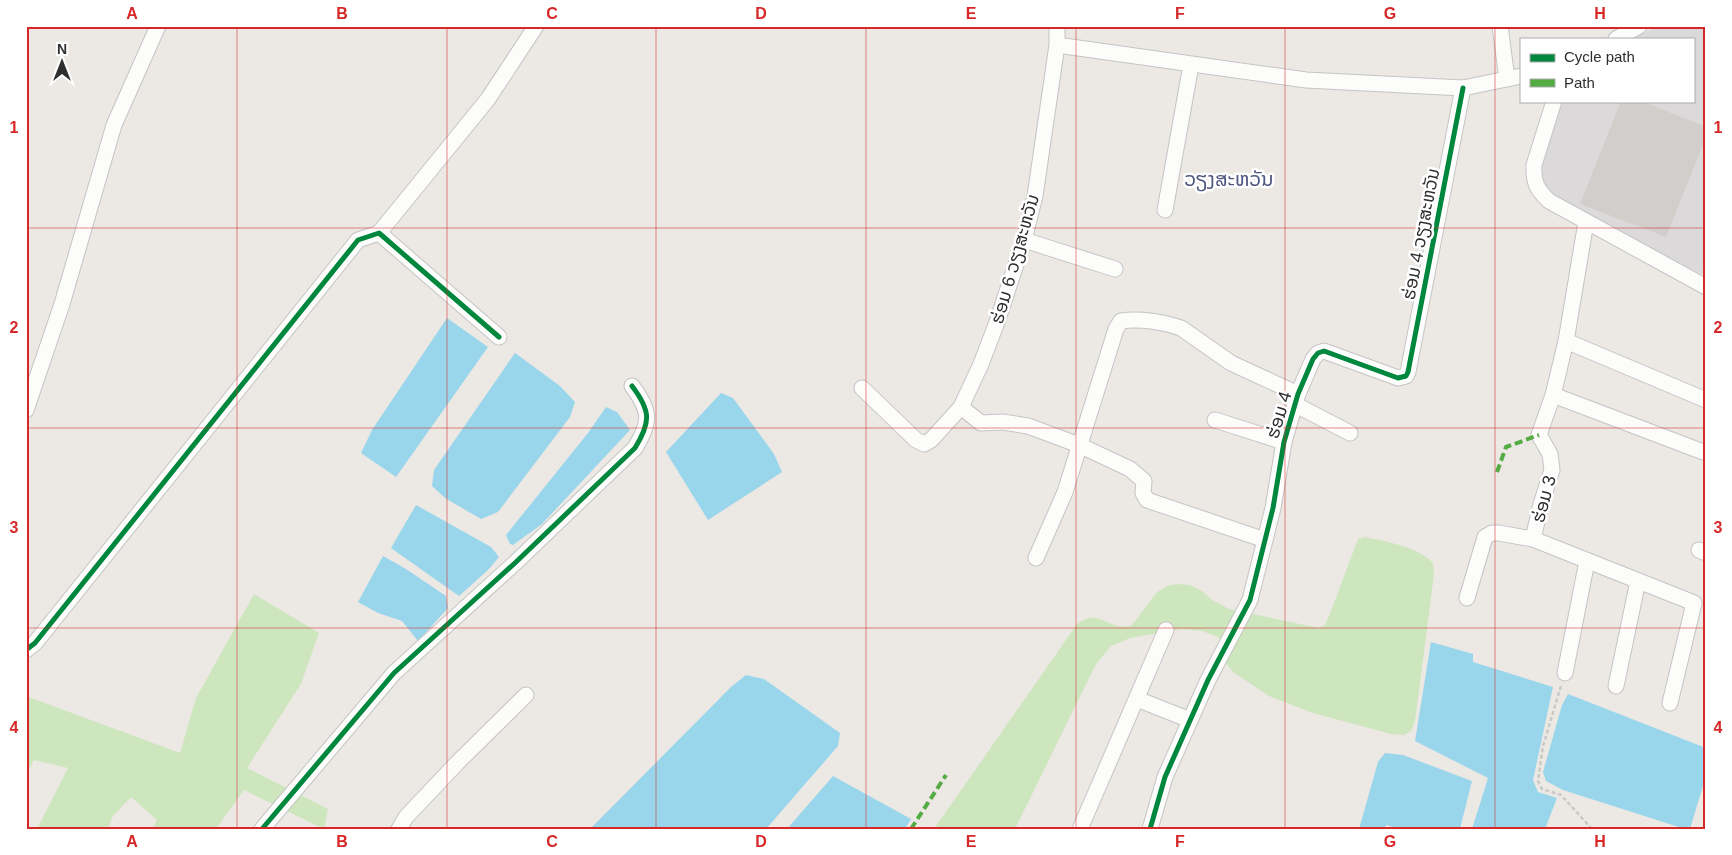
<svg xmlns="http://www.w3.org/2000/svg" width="1732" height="855" font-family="Helvetica,'Noto Sans Lao',sans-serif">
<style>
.industrial{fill:#dcd9db}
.green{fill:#cee6be}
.water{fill:#99d6ec}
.building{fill:#d1cecb}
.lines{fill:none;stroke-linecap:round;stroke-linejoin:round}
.street-casing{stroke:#c5c4c5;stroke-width:17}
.path{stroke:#c9c9c8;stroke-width:2.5;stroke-dasharray:4 2.5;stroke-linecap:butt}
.street{stroke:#fcfcfb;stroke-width:15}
.quiet{stroke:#54ab44;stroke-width:4;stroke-dasharray:8 4;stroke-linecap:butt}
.cycleway-casing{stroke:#fff;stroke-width:8}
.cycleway{stroke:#00873e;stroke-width:5}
.grid{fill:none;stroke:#d62828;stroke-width:1;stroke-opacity:0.55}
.labels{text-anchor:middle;stroke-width:5;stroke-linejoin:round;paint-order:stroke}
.street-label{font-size:18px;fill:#2e2e2e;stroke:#fff}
.quarter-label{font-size:20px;fill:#4d5680;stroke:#fff}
.neatline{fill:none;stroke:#d62828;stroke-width:2}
.grid-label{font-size:16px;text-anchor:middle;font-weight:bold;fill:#d62828}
</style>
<rect width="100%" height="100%" fill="#ece8e4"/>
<!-- industrial -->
<polygon class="industrial" points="1657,26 1706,26 1706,276 1534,193 1558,101 1693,101 1693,39 1632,39"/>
<!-- green -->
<g class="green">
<path d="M1365 537C1387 542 1417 546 1433 563L1434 575 1415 721 1411 731 1404 735 1391 734 1313 713 1269 696 1233 672 1224 661 1223 643 1218 637 1202 631 1182 629 1130 638 1111 646 1096 664 1015 829H934L1077 624C1100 606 1109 633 1132 625L1157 592 1167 586 1177 584 1189 585 1202 591 1212 600 1229 609 1319 628 1325 625 1329 616 1358 539Z"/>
<polygon points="254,594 319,633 301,684 247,768 328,809 324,829 244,790 216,829 152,829 157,820 131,797 113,816 108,829 37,829 68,768 34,760 26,776 26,696 180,753 196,698"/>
</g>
<!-- water -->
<g class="water">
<polygon points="447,318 488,347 396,477 361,453 372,430"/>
<polygon points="515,353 560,386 575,402 570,417 498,512 481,519 445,498 432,486 434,470"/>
<polygon points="721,393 733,398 774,454 782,472 708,520 666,452"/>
<polygon points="606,407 617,412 630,430 542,524 513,545 510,544 506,535 588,433"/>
<polygon points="416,505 491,547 499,557 488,570 459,596 391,548"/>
<polygon points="383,556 406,569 446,596 448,608 418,641 402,621 378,613 358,602"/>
<polygon points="1431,642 1473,654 1473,662 1553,687 1533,780 1538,792 1557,798 1545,829 1472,829 1488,778 1415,741"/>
<polygon points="746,675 764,679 840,733 838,746 766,829 590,829 731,687"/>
<polygon points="1568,694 1706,748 1704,764 1706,765 1706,776 1690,829 1685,829 1563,790 1546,781 1543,772 1562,705"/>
<polygon points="1385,753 1403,755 1472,781 1460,829 1400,829 1386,825 1385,829 1359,829 1378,762"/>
<polygon points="833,776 911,819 905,829 787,829"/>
</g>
<!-- building -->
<polygon class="building" points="1621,101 1641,101 1706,127 1706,137 1666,237 1580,204"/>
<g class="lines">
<defs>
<g id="street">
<polyline points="1500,26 1507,79"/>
<polyline points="1616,39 1639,26"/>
<polyline points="1057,45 1306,80 1463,88 1521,76"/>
<path d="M1554 101 1534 165C1533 182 1537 190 1549 201L1706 287"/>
<polyline points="1165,210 1191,65"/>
<polyline points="379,233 488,99 536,26"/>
<polyline points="1024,240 1115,269"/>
<polyline points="1566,341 1706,400"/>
<polyline points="862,388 916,440 924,444 931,440 961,407 981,364 997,322 1024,240 1035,196 1057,45 1057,26"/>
<polyline points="1553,395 1706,453"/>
<polyline points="1296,405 1350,433"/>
<polyline points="961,407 981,423 1003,422 1028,426 1079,445 1130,469 1144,481 1143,493 1147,500 1265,540"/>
<polyline points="26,410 62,304 114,125 158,26"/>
<polyline points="1215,420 1284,442"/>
<polyline points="1533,539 1541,504 1552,470 1550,454 1539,435 1553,395 1566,341 1586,222"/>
<polyline points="1699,550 1706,553"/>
<path d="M1036 558 1065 492 1116 329 1121 321C1139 318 1164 322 1181 328L1231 363 1298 394"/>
<polyline points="1467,598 1485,537 1492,533 1499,533 1533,539 1694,603 1670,703"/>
<polyline points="26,650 35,643 358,240 379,233 499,337"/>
<polyline points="1565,673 1587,561"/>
<polyline points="1616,686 1638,581"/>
<polyline points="1137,699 1190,720"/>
<path d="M262 829 394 673 516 562 635 448C651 422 651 411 632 386"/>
<polyline points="399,829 406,817 457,763 526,695"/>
<polyline points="1080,829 1166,630"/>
<polyline points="1150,829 1165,777 1208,680 1250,600 1273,508 1284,442 1298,394 1313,359 1318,353 1324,351 1398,378 1406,376 1408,372 1463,88"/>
</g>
</defs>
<!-- street casing -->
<use href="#street" class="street-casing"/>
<!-- path -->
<polyline class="path" points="1561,686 1543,746 1538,781 1542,789 1561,795 1592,829"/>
<!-- street -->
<use href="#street" class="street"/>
<!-- quiet -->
<g class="quiet">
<polyline points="1497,472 1506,447 1539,435"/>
<polyline points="911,829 946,775"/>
</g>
<defs>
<g id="cycleway">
<polyline points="26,650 35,643 358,240 379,233 499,337"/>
<path d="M262 829 394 673 516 562 635 448C651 422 651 411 632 386"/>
<polyline points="1150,829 1165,777 1208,680 1250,600 1273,508 1284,442 1298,394 1313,359 1318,353 1324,351 1398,378 1406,376 1408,372 1463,88"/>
</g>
</defs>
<!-- cycleway casing -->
<use href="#cycleway" class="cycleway-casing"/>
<!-- cycleway -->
<use href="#cycleway" class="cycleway"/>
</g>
<!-- grid -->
<path class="grid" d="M237 26V829M447 26V829M656 26V829M866 26V829M1076 26V829M1285 26V829M1495 26V829M26 228H1706M26 428H1706M26 628H1706"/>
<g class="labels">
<!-- street labels -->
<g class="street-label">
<text transform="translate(1421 234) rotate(-79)" y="6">ຮ່ອມ 4 ວຽງສະຫວັນ</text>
<text transform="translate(1015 259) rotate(-74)" y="6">ຮ່ອມ 6 ວຽງສະຫວັນ</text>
<text transform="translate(1279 415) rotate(-73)" y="6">ຮ່ອມ 4</text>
<text transform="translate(1544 499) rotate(-75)" y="6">ຮ່ອມ 3</text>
</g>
<!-- quarter labels -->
<g class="quarter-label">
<text x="1229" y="186">ວຽງສະຫວັນ</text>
</g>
</g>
<!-- border -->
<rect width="1732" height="855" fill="none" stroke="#ffffff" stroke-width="55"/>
<!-- legend -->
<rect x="1520" y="38" width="175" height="65" fill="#ffffff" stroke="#ababab"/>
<rect x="1530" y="54" width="25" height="8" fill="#00873e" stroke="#ababab"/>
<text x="1564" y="62" font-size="15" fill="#2e2e2e">Cycle path</text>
<rect x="1530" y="79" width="25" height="8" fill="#54ab44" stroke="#ababab"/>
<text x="1564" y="88" font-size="15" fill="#2e2e2e">Path</text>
<!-- north arrow -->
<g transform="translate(62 62)" stroke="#ffffff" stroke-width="4" paint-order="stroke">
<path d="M0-4L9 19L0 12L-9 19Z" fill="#2e2e2e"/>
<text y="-8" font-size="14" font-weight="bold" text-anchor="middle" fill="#2e2e2e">N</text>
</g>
<rect x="28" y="28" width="1676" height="800" class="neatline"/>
<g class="grid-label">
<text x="132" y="19">A</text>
<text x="342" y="19">B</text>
<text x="552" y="19">C</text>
<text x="761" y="19">D</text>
<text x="971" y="19">E</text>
<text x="1180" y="19">F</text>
<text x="1390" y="19">G</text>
<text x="1600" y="19">H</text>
<text x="14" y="133">1</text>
<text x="1718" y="133">1</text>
<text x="14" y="333">2</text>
<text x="1718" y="333">2</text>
<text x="14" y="533">3</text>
<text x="1718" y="533">3</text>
<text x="14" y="733">4</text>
<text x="1718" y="733">4</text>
<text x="132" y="847">A</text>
<text x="342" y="847">B</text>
<text x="552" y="847">C</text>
<text x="761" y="847">D</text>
<text x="971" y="847">E</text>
<text x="1180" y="847">F</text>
<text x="1390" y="847">G</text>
<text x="1600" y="847">H</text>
</g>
</svg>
